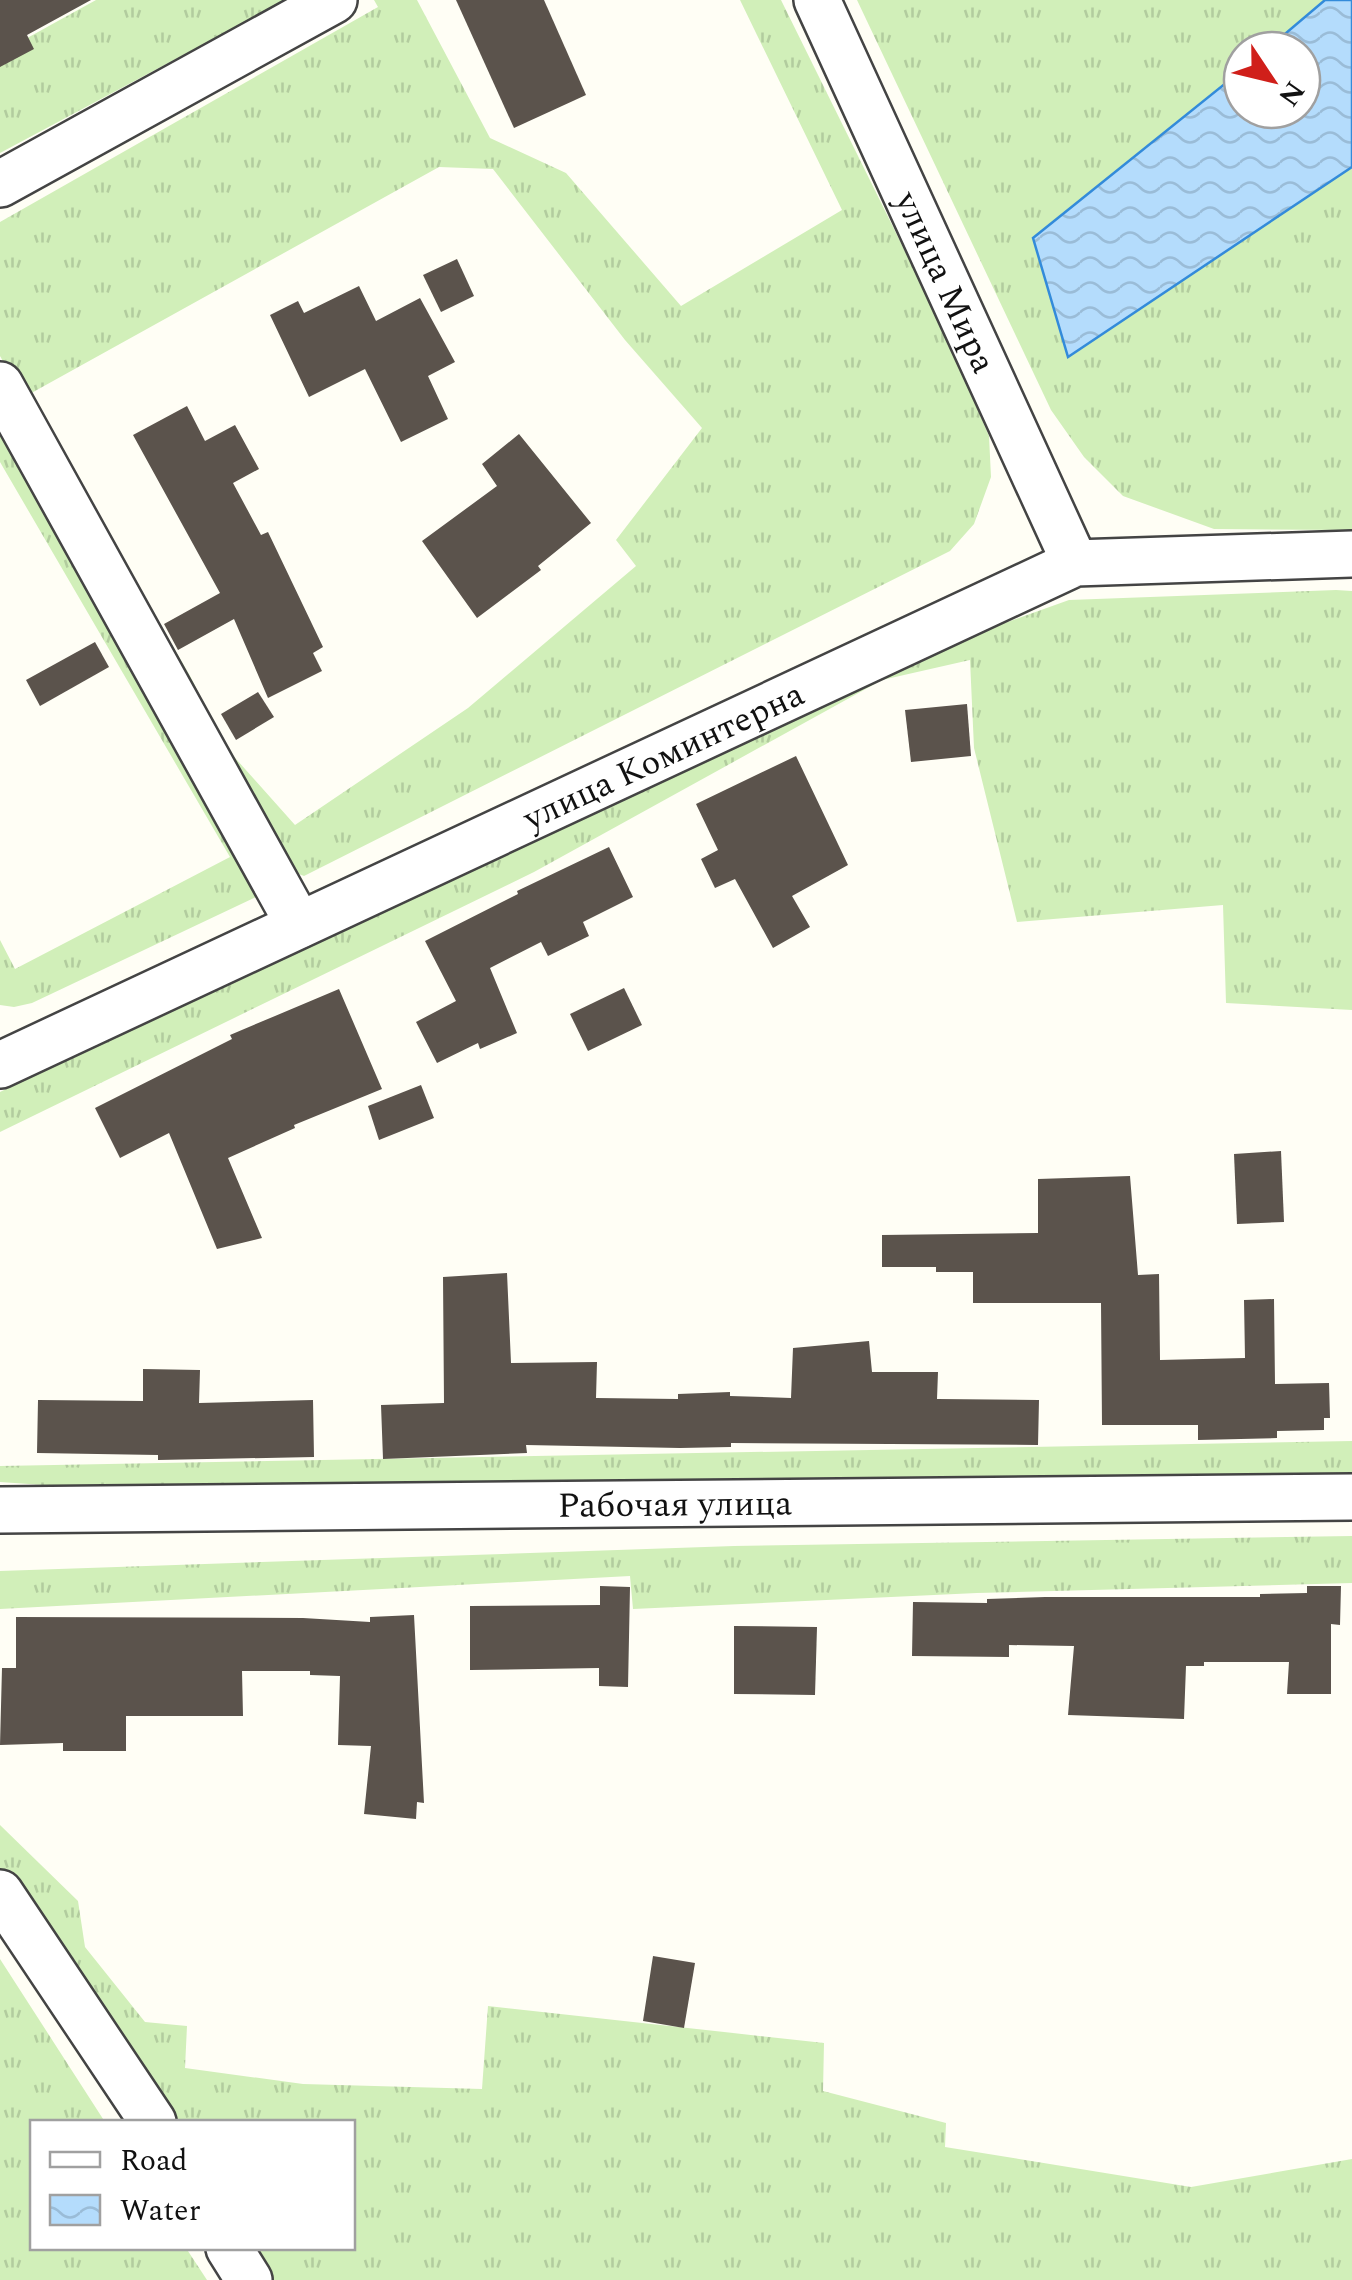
<svg xmlns="http://www.w3.org/2000/svg" width="1352" height="2280" font-family="Spectral,serif">
<style>
.grass{fill:url(#grass-tufts);fill-rule:evenodd}
.water{fill:url(#water-waves);stroke:#338bda;stroke-width:2.5}
.building{fill:#5b534c}
.lines{fill:none;stroke-linecap:round;stroke-linejoin:round}
.minor-casing{stroke:#444;stroke-width:50}
.minor{stroke:#fff;stroke-width:45}
.labels{text-anchor:middle;stroke-width:10;stroke-linejoin:round;paint-order:stroke}
.street-label{font-size:35px;fill:#111;stroke:#fff}
</style>
<defs>
<pattern id="grass-tufts" width="24" height="20" patternUnits="userSpaceOnUse" patternTransform="scale(2.5)"><rect width="24" height="20" fill="#d1efb9"/><path d="M3 7l-1-3M5 7V3M7 7l1-3M15 17l-1-3M17 17v-4M19 17l1-3" fill="none" stroke="#b2cc9e"/></pattern>
<pattern id="water-waves" width="16" height="10" patternUnits="userSpaceOnUse" patternTransform="scale(2.5)"><rect width="16" height="10" fill="#b4dcfc"/><path d="M0 5q4-4 8 0t8 0" fill="none" stroke="#9abcd7"/></pattern>
</defs>
<rect width="100%" height="100%" fill="#fffef5"/>
<!-- grass -->
<g class="grass">
<polygon points="96,0 286,0 0,153 0,53"/>
<path d="M374 0H417L490 138 566 173 681 306 842 210 740 0H781L938 318 989 436 991 477 974 524 950 551 304 876 291 871 0 356V222L378 7ZM439 167 493 169 625 340 702 428 616 540 636 566 468 708 295 825 228 750 189 674 26 396Z"/>
<polygon points="857,0 1325,0 1266,50 1242,50 1242,70 1033,238 1068,356 1352,167 1352,530 1214,529 1123,496 1084,457 1051,410"/>
<polygon points="0,428 260,895 32,1003 14,1007 0,1005 0,940 15,969 230,857 0,462"/>
<polygon points="1336,590 1352,591 1352,1010 1226,1003 1223,905 1017,922 974,748 970,660 882,680 534,872 0,1132 0,1092 839,682 1069,600"/>
<polygon points="1352,1441 1352,1477 201,1496 0,1482 0,1466"/>
<polygon points="1352,1536 1352,1583 977,1593 633,1609 630,1576 0,1609 0,1571 734,1546"/>
<polygon points="0,1825 78,1901 85,1947 145,2022 187,2026 185,2068 303,2084 482,2089 488,2006 824,2043 823,2091 946,2123 945,2147 1191,2187 1352,2159 1352,2280 265,2280 246,2248 352,2248 352,2122 170,2122 0,1869"/>
<polygon points="0,1959 105,2122 32,2122 32,2248 186,2248 207,2280 0,2280"/>
</g>
<!-- water -->
<polygon class="water" points="1325,0 1352,0 1352,167 1068,357 1033,238 1242,70 1242,110 1302,110 1302,50 1266,50"/>
<!-- building -->
<g class="building">
<polygon points="0,0 91,0 27,35 34,49 0,67"/>
<polygon points="456,0 544,0 586,95 514,128"/>
<polygon points="457,259 474,296 441,312 423,275"/>
<polygon points="359,286 376,321 420,298 455,362 428,376 448,419 401,442 365,369 309,397 270,315 298,301 304,313"/>
<polygon points="187,406 205,441 235,425 259,469 233,483 261,535 268,532 323,647 313,653 322,671 268,698 234,619 178,650 164,624 220,593 133,435"/>
<polygon points="519,434 591,523 538,566 541,570 477,618 422,541 497,486 482,464"/>
<polygon points="95,642 109,667 40,706 26,680"/>
<polygon points="258,692 274,717 236,740 221,714"/>
<polygon points="967,704 971,756 911,762 905,710"/>
<polygon points="796,756 848,865 792,896 810,927 773,948 735,879 715,888 701,859 718,850 696,804"/>
<polygon points="609,847 633,897 583,922 589,936 548,956 541,942 490,968 517,1033 480,1049 478,1043 437,1063 416,1022 456,1001 425,941 518,894 517,891"/>
<polygon points="624,988 642,1025 588,1051 570,1014"/>
<polygon points="339,989 382,1089 294,1125 295,1128 228,1158 262,1238 217,1249 169,1133 120,1158 95,1108 232,1039 230,1035"/>
<polygon points="421,1085 434,1118 379,1140 368,1106"/>
<polygon points="1281,1151 1284,1222 1237,1224 1234,1154"/>
<polygon points="1130,1176 1138,1275 1159,1274 1160,1360 1245,1358 1244,1300 1274,1299 1275,1384 1329,1383 1330,1418 1324,1418 1324,1430 1277,1431 1277,1438 1198,1440 1198,1425 1102,1425 1101,1303 973,1303 973,1272 936,1272 936,1267 882,1267 882,1235 1038,1233 1038,1179"/>
<polygon points="507,1273 511,1363 597,1362 596,1398 678,1399 678,1394 730,1392 730,1396 791,1398 793,1348 869,1341 872,1372 938,1372 937,1399 1039,1400 1038,1445 731,1443 731,1447 680,1448 526,1445 527,1453 383,1459 381,1405 444,1403 443,1277"/>
<polygon points="143,1369 200,1370 199,1403 313,1400 314,1457 158,1460 158,1455 37,1453 38,1400 143,1401"/>
<polygon points="600,1586 630,1587 628,1687 599,1686 599,1668 470,1670 470,1606 600,1605"/>
<polygon points="1307,1586 1341,1586 1340,1625 1331,1624 1331,1694 1287,1694 1289,1662 1204,1662 1204,1666 1186,1666 1184,1719 1068,1715 1074,1646 1009,1645 1009,1657 912,1656 913,1602 987,1603 987,1599 1045,1597 1260,1597 1260,1594 1307,1593"/>
<polygon points="414,1615 424,1803 417,1802 416,1819 364,1814 371,1746 338,1745 340,1676 310,1675 310,1671 242,1671 243,1716 126,1716 126,1751 63,1751 63,1743 0,1745 2,1668 16,1668 16,1617 303,1618 370,1622 370,1617"/>
<polygon points="734,1626 817,1627 815,1695 734,1694"/>
<polygon points="653,1956 695,1963 684,2028 643,2021"/>
</g>
<g class="lines">
<defs>
<g id="minor">
<path id="s1" d="M817 0 1075 563"/>
<polyline points="0,184 334,0"/>
<polyline points="0,385 299,925"/>
<path id="s2" d="M0 1065 1075 563 1352 554"/>
<path id="s3" d="M0 1510 1352 1497"/>
<polyline points="0,1893 153,2122"/>
<polyline points="229,2248 249,2280"/>
</g>
</defs>
<!-- minor casing -->
<use href="#minor" class="minor-casing"/>
<!-- minor -->
<use href="#minor" class="minor"/>
</g>
<g class="labels">
<!-- street labels -->
<g class="street-label">
<text dy="12" stroke="none"><textPath href="#s1" startOffset="310">улица Мира</textPath></text>
<text dy="12" stroke="none"><textPath href="#s2" startOffset="732">улица Коминтерна</textPath></text>
<text dy="12" stroke="none"><textPath href="#s3" startOffset="675">Рабочая улица</textPath></text>
</g>
</g>
<!-- legend -->
<rect x="30" y="2120" width="325" height="130" fill="#ffffff" stroke="#a0a0a0" stroke-width="2.5"/>
<rect x="50" y="2152" width="50" height="15" fill="#ffffff" stroke="#a0a0a0" stroke-width="2.5"/>
<text x="120" y="2170" font-size="30" fill="#111111">Road</text>
<rect x="50" y="2195" width="50" height="30" fill="url(#water-waves)" stroke="#a0a0a0" stroke-width="2.5"/>
<text x="120" y="2220" font-size="30" fill="#111111">Water</text>
<!-- north arrow -->
<g transform="translate(1272 80) rotate(125)"><circle r="48" fill="#ffffff" stroke="#a0a0a0" stroke-width="2.5"/>
<path d="M0-8L18 38L0 25L-18 38Z" fill="#d01f1a"/>
<text y="-15" font-size="28" font-weight="bold" text-anchor="middle" fill="#111111">N</text>
</g>
</svg>
